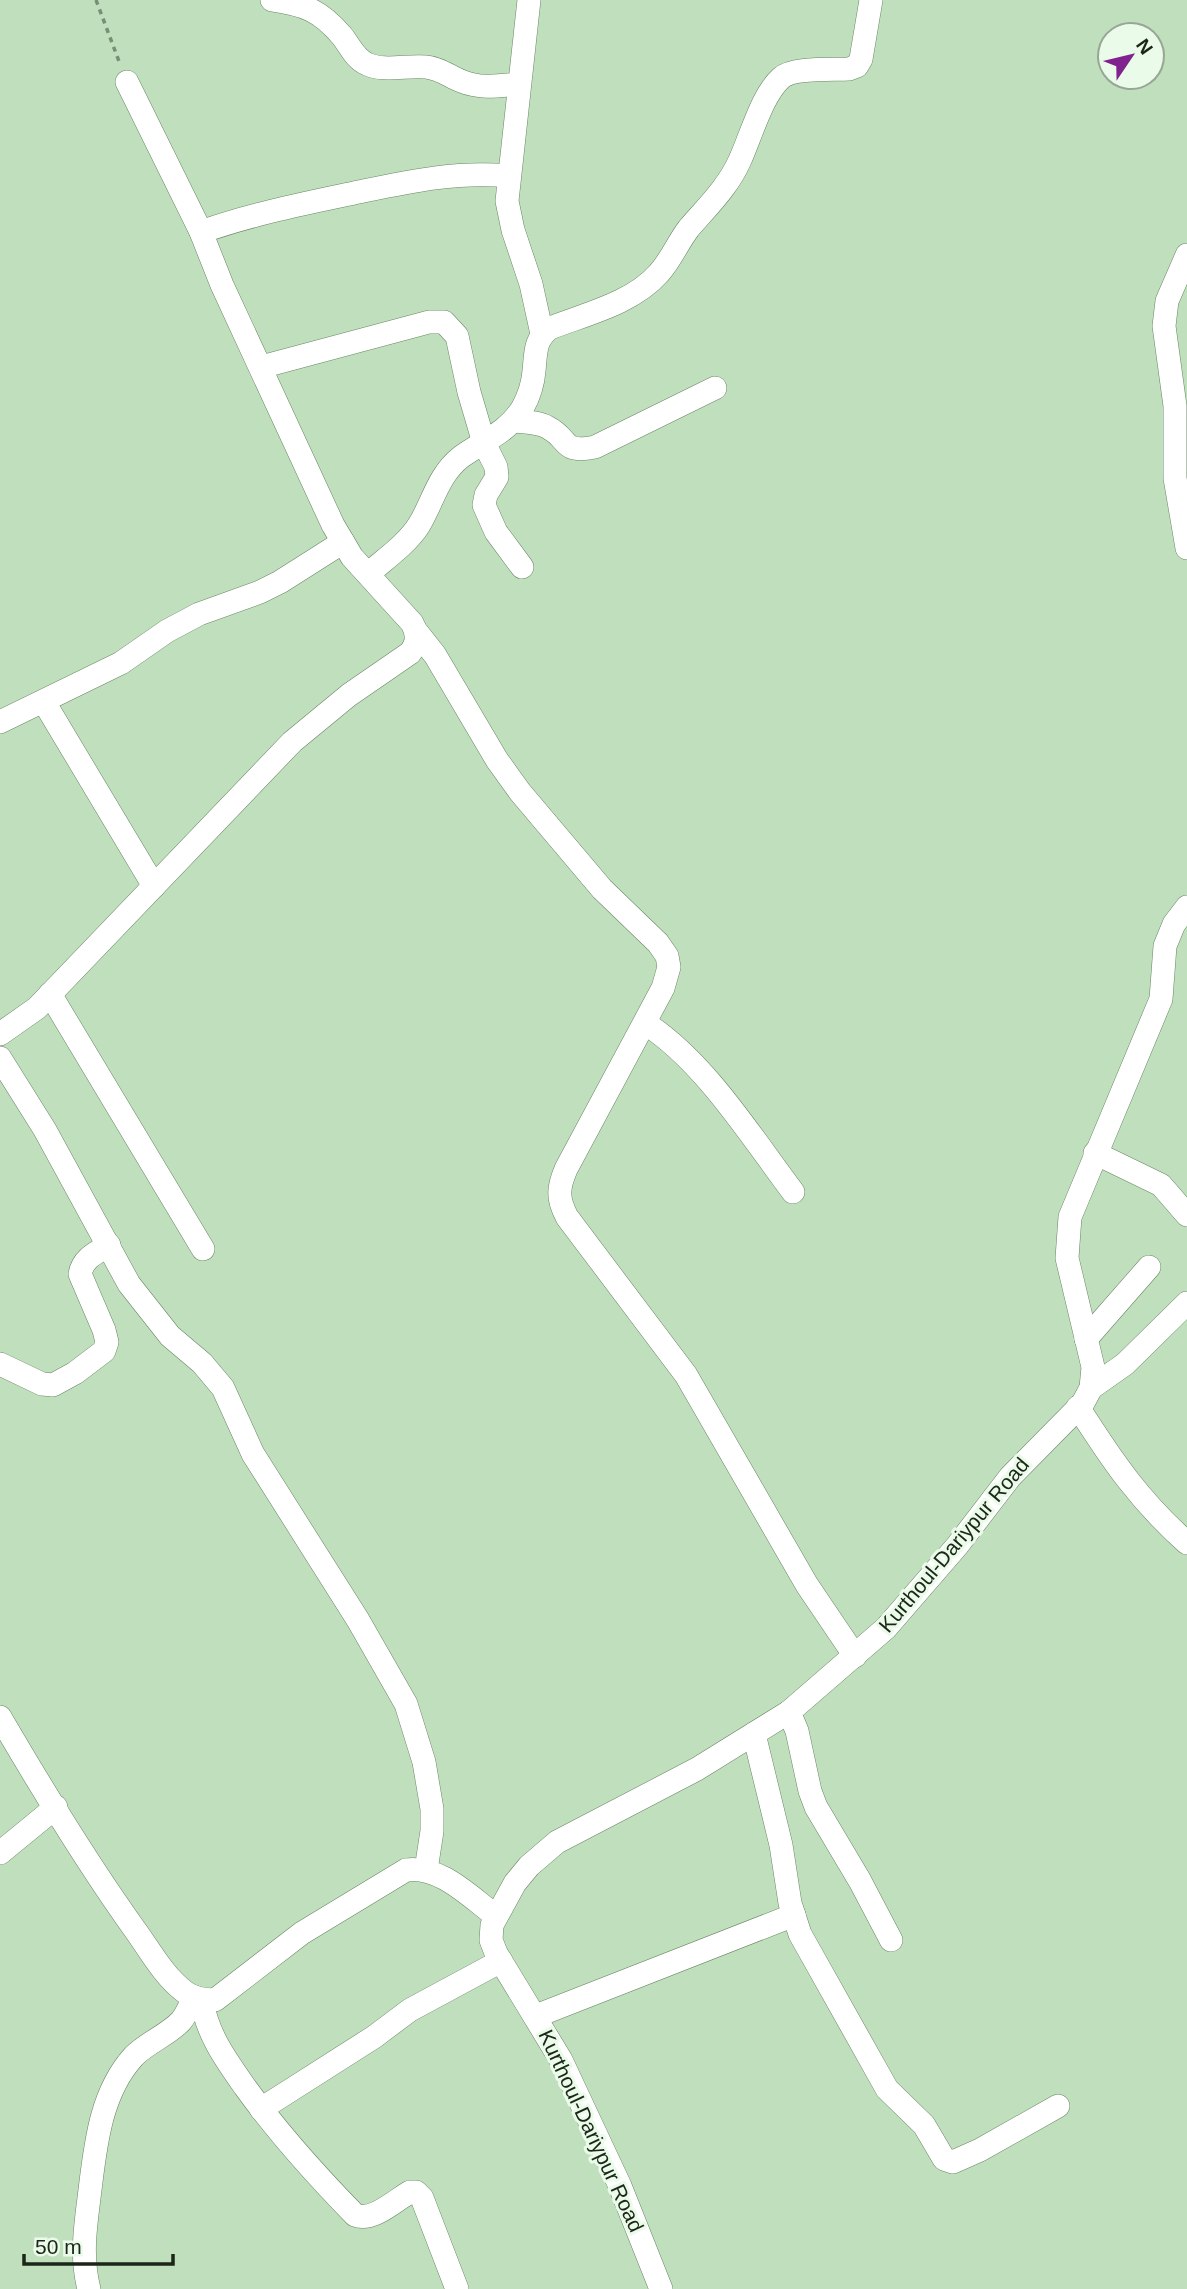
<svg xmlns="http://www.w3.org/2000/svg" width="1187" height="2289" font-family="Arial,sans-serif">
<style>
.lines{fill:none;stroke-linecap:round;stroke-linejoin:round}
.minor-casing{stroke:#698666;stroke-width:24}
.path{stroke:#788e75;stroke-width:3.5;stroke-dasharray:5 5;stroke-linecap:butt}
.minor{stroke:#fff;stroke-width:23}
.labels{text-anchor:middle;stroke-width:6;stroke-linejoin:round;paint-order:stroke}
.street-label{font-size:21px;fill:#1b2619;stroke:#ebfbe9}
</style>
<rect width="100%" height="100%" fill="#c0dfbc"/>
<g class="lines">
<defs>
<g id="minor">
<path d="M272 0C305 5 320 10 342 36 350 46 355 59 367 64 384 72 407 65 426 67 439 68 449 76 461 81 480 89 498 86 519 84"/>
<polyline points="529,0 507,201 513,230 531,284 542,334"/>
<path d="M201 232C252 214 302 204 354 193 407 182 454 171 509 176"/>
<polyline points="1187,255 1167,301 1164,326 1175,406 1175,478 1187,548"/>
<polyline points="261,367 429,322 444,322 457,336 469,392 484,443 496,467 497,477 486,495 484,505 496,532 522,567"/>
<path d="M514 421C525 422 538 422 547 427 571 439 560 454 595 447L715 388"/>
<path d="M368 574C385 559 407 544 419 525 433 502 438 475 461 457 483 441 509 432 523 407 529 396 533 383 534 371 536 353 534 340 550 328 586 314 633 303 659 273 671 260 678 242 689 228 708 206 728 187 740 160 751 136 762 95 781 78 793 67 832 70 849 69L857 66 861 59 871 0"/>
<path d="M416 631 435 655 497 760 520 792 602 889 658 943 667 956 669 967 663 988 566 1169C558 1188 557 1198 567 1217L686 1375 807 1585 855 1656"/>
<polyline points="44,702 154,886"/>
<polyline points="0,722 121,663 167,631 199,614 260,592 280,582 343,542"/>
<polyline points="50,994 203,1249"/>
<path d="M645 1023C705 1062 750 1135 793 1192"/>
<path d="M0 1034 37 1008 292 742 349 695 410 653C418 643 418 634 412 623L352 557 333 525 222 285 201 232 127 82"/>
<polyline points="0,1058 45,1130 129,1284 170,1336 202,1363 223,1388 253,1454 358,1620 406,1704 424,1762 432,1809 432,1831 426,1870"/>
<polyline points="1095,1153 1161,1185 1187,1215"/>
<polyline points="1086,1339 1149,1267"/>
<path d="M0 1364 42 1384 53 1385 75 1373 104 1351 107 1342 104 1330 80 1274C83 1258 96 1253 109 1245"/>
<polyline points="1091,1388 1125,1364 1187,1303"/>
<path d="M1078 1407C1113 1462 1139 1500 1187 1543"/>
<polyline points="789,1712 797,1731 810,1791 816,1807 860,1881 891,1940"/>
<path d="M0 1717C42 1789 89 1866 138 1934 152 1954 165 1977 185 1992 194 1999 204 2000 215 2000L302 1933 406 1870C440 1865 470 1897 496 1916"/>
<polyline points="754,1734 781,1845 790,1903 800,1934 887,2089 924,2125 944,2159 953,2162 980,2150 1058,2106"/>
<polyline points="0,1853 56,1807"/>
<path d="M202 2001C207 2034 226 2060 245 2087 278 2133 315 2174 355 2215 373 2222 394 2201 410 2192H416L422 2198 457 2289"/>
<polyline points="536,2016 794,1915"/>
<polyline points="261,2109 374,2037 410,2010 501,1961"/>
<path d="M89 2289C81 2258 85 2229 89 2198 95 2150 99 2094 134 2056 148 2042 168 2035 181 2021 187 2014 190 2005 194 1997"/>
<polyline points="661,2289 620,2186 561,2060 496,1953 491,1940 492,1925 515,1883 529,1866 557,1842 697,1769 789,1712 886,1628 957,1546 1010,1477 1083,1403 1091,1388 1093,1367 1067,1258 1070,1217 1161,999 1165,946 1174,924 1187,907"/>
</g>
</defs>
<!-- minor casing -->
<use href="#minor" class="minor-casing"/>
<!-- path -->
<polyline class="path" points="96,0 120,64"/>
<!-- minor -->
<use href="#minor" class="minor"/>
</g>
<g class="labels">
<!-- street labels -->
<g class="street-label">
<text transform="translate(954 1545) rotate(-50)" y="7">Kurthoul-Dariypur Road</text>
<text transform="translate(591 2131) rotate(65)" y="7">Kurthoul-Dariypur Road</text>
</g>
</g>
<!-- north arrow -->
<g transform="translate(1131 56) rotate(55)"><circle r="33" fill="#ebfbe9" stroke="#98a696" stroke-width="2"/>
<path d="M0-5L12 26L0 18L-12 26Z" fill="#81238f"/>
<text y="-10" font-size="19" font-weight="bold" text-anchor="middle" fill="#1b2619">N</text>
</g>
<!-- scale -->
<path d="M24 2254v10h149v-10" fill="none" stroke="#1b2619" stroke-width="3.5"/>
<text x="35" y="2254" font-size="21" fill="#1b2619" stroke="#ebfbe9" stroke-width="5" paint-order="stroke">50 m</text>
</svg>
